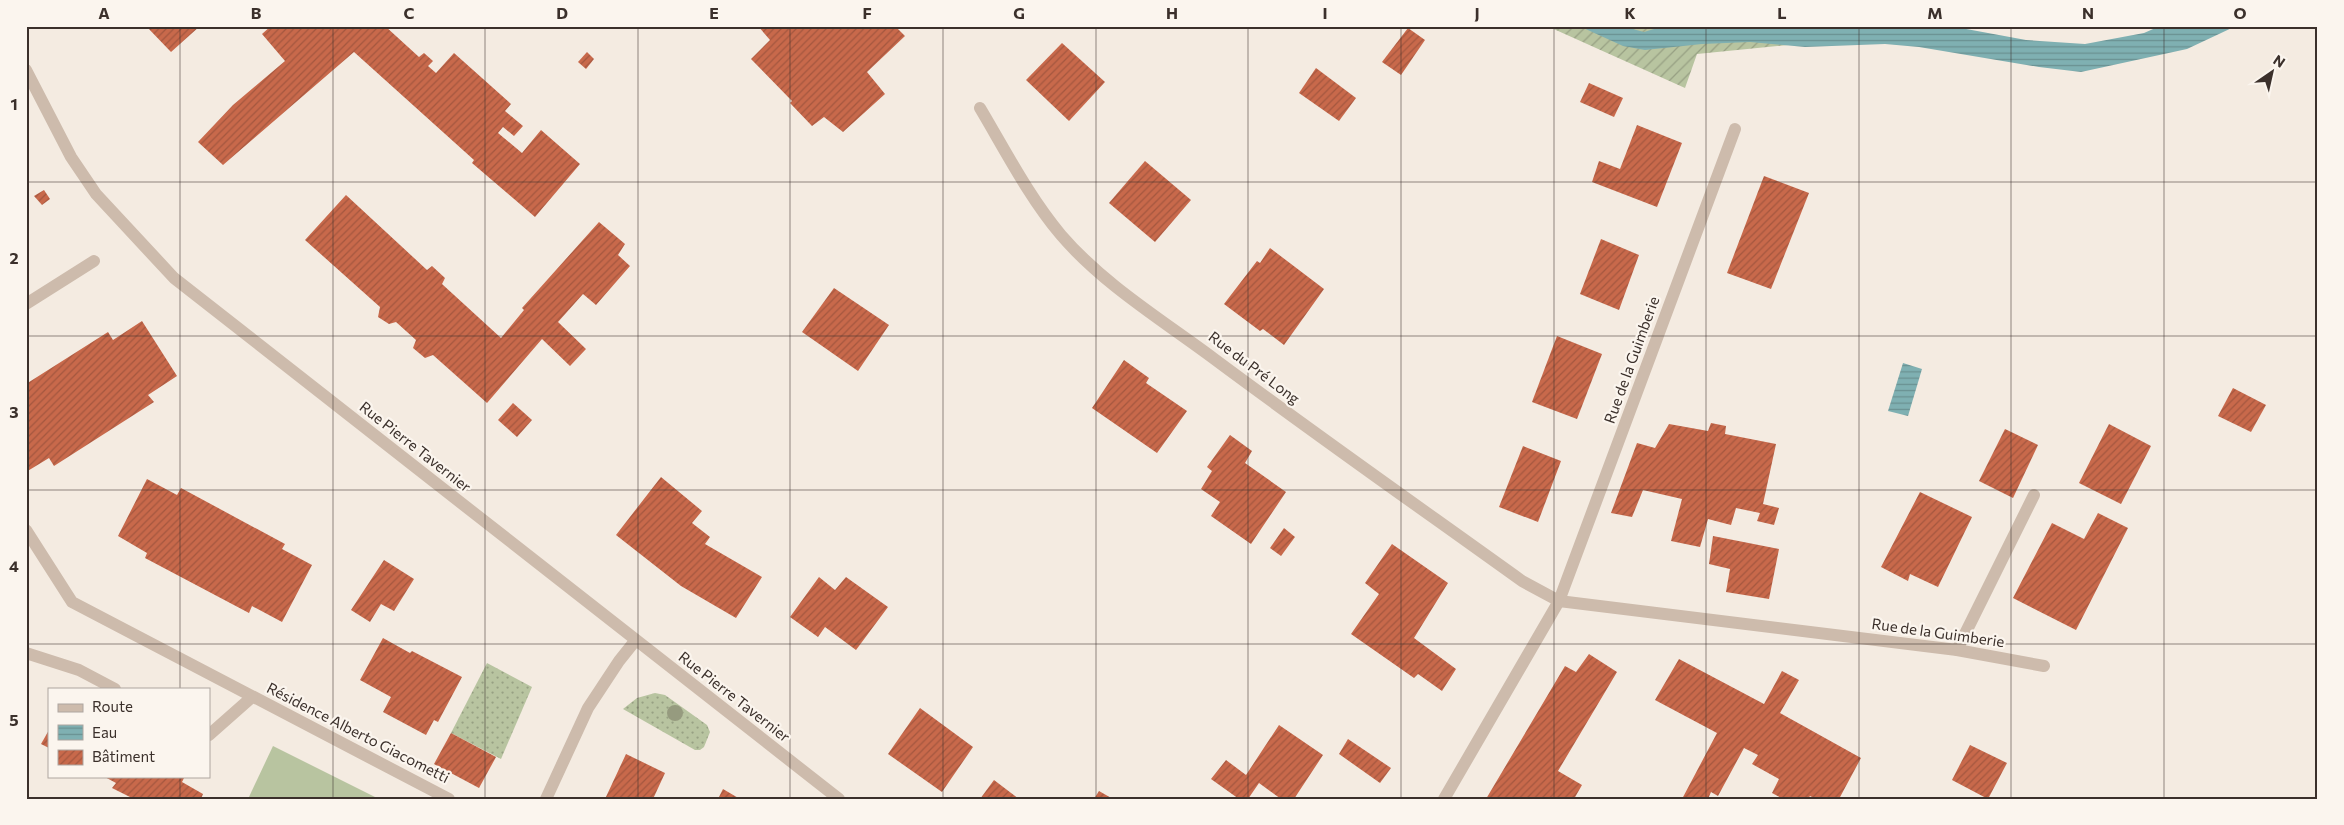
<svg xmlns="http://www.w3.org/2000/svg" width="2344" height="825" font-family="Commissioner,sans-serif">
<style>
.grass{fill:url(#grass-dots)}
.garden{fill:url(#garden-furrows)}
.pitch{fill:#b8c4a0}
.water{fill:url(#water-rules)}
.building{fill:url(#building-hatch)}
.lines{fill:none;stroke-linecap:round;stroke-linejoin:round}
.lane{stroke:#cdbbac;stroke-width:12}
.street{stroke:#cdbbac;stroke-width:12}
.tree{fill:#969b7f}
.grid{fill:none;stroke:#3b302b;stroke-width:1;stroke-opacity:0.55}
.labels{text-anchor:middle;stroke-width:4.5;stroke-linejoin:round;paint-order:stroke}
.street-label{font-size:15px;fill:#3b302b;stroke:#fbf5ee}
.neatline{fill:none;stroke:#3b302b;stroke-width:2}
.grid-label{font-size:16px;text-anchor:middle;font-weight:bold;fill:#3b302b}
</style>
<defs>
<pattern id="grass-dots" width="8" height="8" patternUnits="userSpaceOnUse" patternTransform="scale(1.25)"><rect width="8" height="8" fill="#b8c4a0"/><path d="M2 2h.1M6 6h.1" fill="none" stroke="#97a083" stroke-width="1.8" stroke-linecap="round"/></pattern>
<pattern id="garden-furrows" width="10" height="10" patternUnits="userSpaceOnUse" patternTransform="scale(1.25)"><rect width="10" height="10" fill="#b8c4a0"/><path d="M-1 1l2-2M0 10L10 0M9 11l2-2" fill="none" stroke="#97a083"/></pattern>
<pattern id="water-rules" width="6" height="5" patternUnits="userSpaceOnUse" patternTransform="scale(1.25)"><rect width="6" height="5" fill="#7fb0b2"/><path d="M0 2.5h6" fill="none" stroke="#699091"/></pattern>
<pattern id="building-hatch" width="6" height="6" patternUnits="userSpaceOnUse" patternTransform="scale(1.25)"><rect width="6" height="6" fill="#c8694b"/><path d="M-1 1l2-2M0 6l6-6M5 7l2-2" fill="none" stroke="#a4573f"/></pattern>
</defs>
<rect width="100%" height="100%" fill="#f4ebe1"/>
<!-- grass -->
<g class="grass">
<polygon points="487,663 532,687 501,759 451,733"/>
<polygon points="655,693 665,695 707,725 710,732 704,747 700,750 695,750 623,709 637,698"/>
</g>
<!-- garden -->
<polygon class="garden" points="1547,26 1981,26 1697,54 1685,88"/>
<!-- pitch -->
<polygon class="pitch" points="273,746 379,799 248,799"/>
<!-- water -->
<g class="water">
<polygon points="1579,26 1621,26 1644,32 1664,26 1950,26 2026,40 2085,44 2144,33 2160,26 2236,26 2187,49 2081,72 2039,67 1919,47 1885,44 1805,47 1750,42 1702,44 1645,50 1623,46"/>
<polygon points="1903,363 1922,369 1908,416 1888,411"/>
</g>
<!-- building -->
<g class="building">
<polygon points="146,26 200,26 171,52"/>
<polygon points="271,26 322,26 324,28 326,26 385,26 419,57 424,53 433,61 428,66 436,73 454,53 511,104 505,111 523,126 514,136 503,127 498,133 522,153 541,130 580,164 535,217 472,163 474,160 354,52 223,165 198,142 233,105 285,61 262,34"/>
<polygon points="758,26 895,26 905,36 867,72 885,94 843,132 824,117 812,126 790,103 792,101 751,59 770,40"/>
<polygon points="1408,28 1425,40 1401,75 1382,62"/>
<polygon points="1062,43 1105,82 1069,121 1026,80"/>
<polygon points="587,52 594,59 586,69 578,62"/>
<polygon points="1316,68 1356,98 1339,121 1299,93"/>
<polygon points="1589,83 1623,98 1614,117 1580,102"/>
<polygon points="1637,125 1682,143 1657,207 1592,182 1599,161 1620,169"/>
<polygon points="1145,161 1191,200 1155,242 1109,203"/>
<polygon points="1764,176 1809,193 1771,289 1727,273"/>
<polygon points="44,190 50,199 42,205 34,196"/>
<polygon points="346,195 427,270 432,266 445,278 442,284 501,338 524,310 522,308 599,222 625,244 618,255 630,266 596,305 583,294 558,322 586,349 570,366 542,339 487,403 433,355 425,358 413,348 416,340 396,322 389,324 378,317 380,307 305,240"/>
<polygon points="1601,239 1639,255 1619,310 1580,294"/>
<polygon points="1270,248 1324,289 1284,345 1263,329 1260,331 1224,304 1257,261 1260,263"/>
<polygon points="834,288 889,325 858,371 802,332"/>
<polygon points="142,321 177,376 148,395 154,402 54,466 49,458 26,472 26,384 108,332 113,340"/>
<polygon points="1557,336 1602,354 1577,419 1532,402"/>
<polygon points="1124,360 1149,378 1146,383 1187,411 1157,453 1092,408"/>
<polygon points="2233,388 2266,405 2251,432 2218,416"/>
<polygon points="513,403 532,420 517,437 498,420"/>
<polygon points="1711,423 1726,426 1725,434 1776,444 1763,504 1779,508 1774,525 1757,521 1760,513 1736,508 1731,525 1708,519 1700,547 1671,541 1682,499 1643,490 1632,517 1611,513 1637,443 1655,448 1669,424 1708,431"/>
<polygon points="2109,424 2151,446 2121,504 2079,483"/>
<polygon points="2005,429 2038,445 2013,498 1979,481"/>
<polygon points="1230,435 1252,451 1245,463 1286,492 1251,544 1211,516 1220,502 1201,489 1212,471 1207,467"/>
<polygon points="1523,446 1561,461 1538,522 1499,507"/>
<polygon points="661,477 702,511 692,523 710,537 705,544 762,577 736,618 681,586 616,535"/>
<polygon points="147,479 177,495 181,488 285,544 282,549 312,565 282,622 252,606 249,613 145,558 147,553 118,536"/>
<polygon points="1920,492 1972,517 1938,587 1910,574 1908,581 1881,567"/>
<polygon points="2098,513 2128,528 2076,630 2013,598 2052,523 2084,539"/>
<polygon points="1284,528 1295,537 1281,556 1270,548"/>
<polygon points="1713,536 1779,549 1769,599 1726,592 1730,569 1709,564"/>
<polygon points="1392,544 1448,583 1414,638 1456,669 1442,691 1418,674 1414,678 1351,634 1379,594 1365,583"/>
<polygon points="384,560 414,579 394,611 381,604 370,622 351,610"/>
<polygon points="819,577 835,590 846,577 888,607 856,650 825,627 818,637 790,617"/>
<polygon points="383,638 410,653 412,651 462,677 438,722 434,720 426,735 383,712 391,697 360,680"/>
<polygon points="1589,654 1617,672 1558,771 1582,785 1574,799 1486,799 1565,666 1576,672"/>
<polygon points="1679,659 1764,704 1782,671 1799,680 1780,713 1861,758 1839,799 1816,799 1810,796 1808,799 1783,799 1772,793 1779,779 1752,764 1758,755 1744,748 1718,796 1711,792 1708,799 1682,799 1717,733 1655,700"/>
<polygon points="920,708 973,747 942,792 888,754"/>
<polygon points="1279,725 1323,755 1294,799 1281,799 1259,783 1248,799 1239,799 1211,779 1226,760 1246,775"/>
<polygon points="49,730 49,748 41,744"/>
<polygon points="451,733 496,757 479,788 434,764"/>
<polygon points="1348,739 1391,768 1380,783 1339,754"/>
<polygon points="1970,745 2007,763 1988,799 1952,780"/>
<polygon points="626,754 665,773 653,799 605,799"/>
<polygon points="103,776 185,776 182,782 203,794 201,799 134,799 112,788 116,783"/>
<polygon points="994,780 1019,799 980,799"/>
<polygon points="723,789 740,799 718,799"/>
<polygon points="1099,791 1113,799 1094,799"/>
</g>
<g class="lines">
<!-- lane -->
<polyline class="lane" points="1957,650 2034,495"/>
<!-- street -->
<g class="street">
<polyline points="26,70 71,157 96,194 174,278 839,799"/>
<path d="M980 108C1005 150 1029 197 1061 235 1103 284 1162 320 1213 358 1315 434 1419 507 1522 581L1559 601 1957 650 2044 666"/>
<polyline points="26,304 94,261"/>
<polyline points="26,530 72,602 449,799"/>
<polyline points="26,653 79,670 115,689"/>
<polyline points="209,735 252,697"/>
<polyline points="546,799 588,708 619,661 635,641"/>
<polyline points="1444,799 1559,601 1735,129"/>
</g>
</g>
<!-- trees -->
<circle class="tree" cx="675" cy="713" r="8"/>
<!-- grid -->
<path class="grid" d="M180 26V689M333 26V799M485 26V799M638 26V799M790 26V799M943 26V799M1096 26V799M1248 26V799M1401 26V799M1554 26V799M1706 26V799M1859 26V799M2011 26V799M2164 26V799M26 182H2318M26 336H2318M26 490H2318M26 644H2318M180 776V799"/>
<g class="labels">
<!-- street labels -->
<g class="street-label">
<text transform="translate(1632 360) rotate(-70)" y="5">Rue de la Guimberie</text>
<text transform="translate(1254 368) rotate(37)" y="5">Rue du Pré Long</text>
<text transform="translate(415 447) rotate(38)" y="5">Rue Pierre Tavernier</text>
<text transform="translate(1938 633) rotate(8)" y="5">Rue de la Guimberie</text>
<text transform="translate(734 697) rotate(38)" y="5">Rue Pierre Tavernier</text>
<text transform="translate(358 733) rotate(27)" y="5">Résidence Alberto Giacometti</text>
</g>
</g>
<!-- border -->
<rect width="2344" height="825" fill="none" stroke="#fbf5ee" stroke-width="55"/>
<!-- legend -->
<rect x="48" y="688" width="162" height="90" fill="#fbf5ee" stroke="#aea6a0"/>
<rect x="58" y="704" width="25" height="8" fill="#cdbbac" stroke="#aea6a0"/>
<text x="92" y="712" font-size="15" fill="#3b302b">Route</text>
<rect x="58" y="725" width="25" height="15" fill="url(#water-rules)" stroke="#aea6a0"/>
<text x="92" y="738" font-size="15" fill="#3b302b">Eau</text>
<rect x="58" y="750" width="25" height="15" fill="url(#building-hatch)" stroke="#aea6a0"/>
<text x="92" y="762" font-size="15" fill="#3b302b">Bâtiment</text>
<!-- north arrow -->
<g transform="translate(2272 72) rotate(34)" stroke="#fbf5ee" stroke-width="4" paint-order="stroke">
<path d="M0-4L9 19L0 12L-9 19Z" fill="#3b302b"/>
<text y="-8" font-size="14" font-weight="bold" text-anchor="middle" fill="#3b302b">N</text>
</g>
<rect x="28" y="28" width="2288" height="770" class="neatline"/>
<g class="grid-label">
<text x="104" y="19">A</text>
<text x="256" y="19">B</text>
<text x="409" y="19">C</text>
<text x="562" y="19">D</text>
<text x="714" y="19">E</text>
<text x="867" y="19">F</text>
<text x="1019" y="19">G</text>
<text x="1172" y="19">H</text>
<text x="1325" y="19">I</text>
<text x="1477" y="19">J</text>
<text x="1630" y="19">K</text>
<text x="1782" y="19">L</text>
<text x="1935" y="19">M</text>
<text x="2088" y="19">N</text>
<text x="2240" y="19">O</text>
<text x="14" y="110">1</text>
<text x="14" y="264">2</text>
<text x="14" y="418">3</text>
<text x="14" y="572">4</text>
<text x="14" y="726">5</text>
</g>
</svg>
